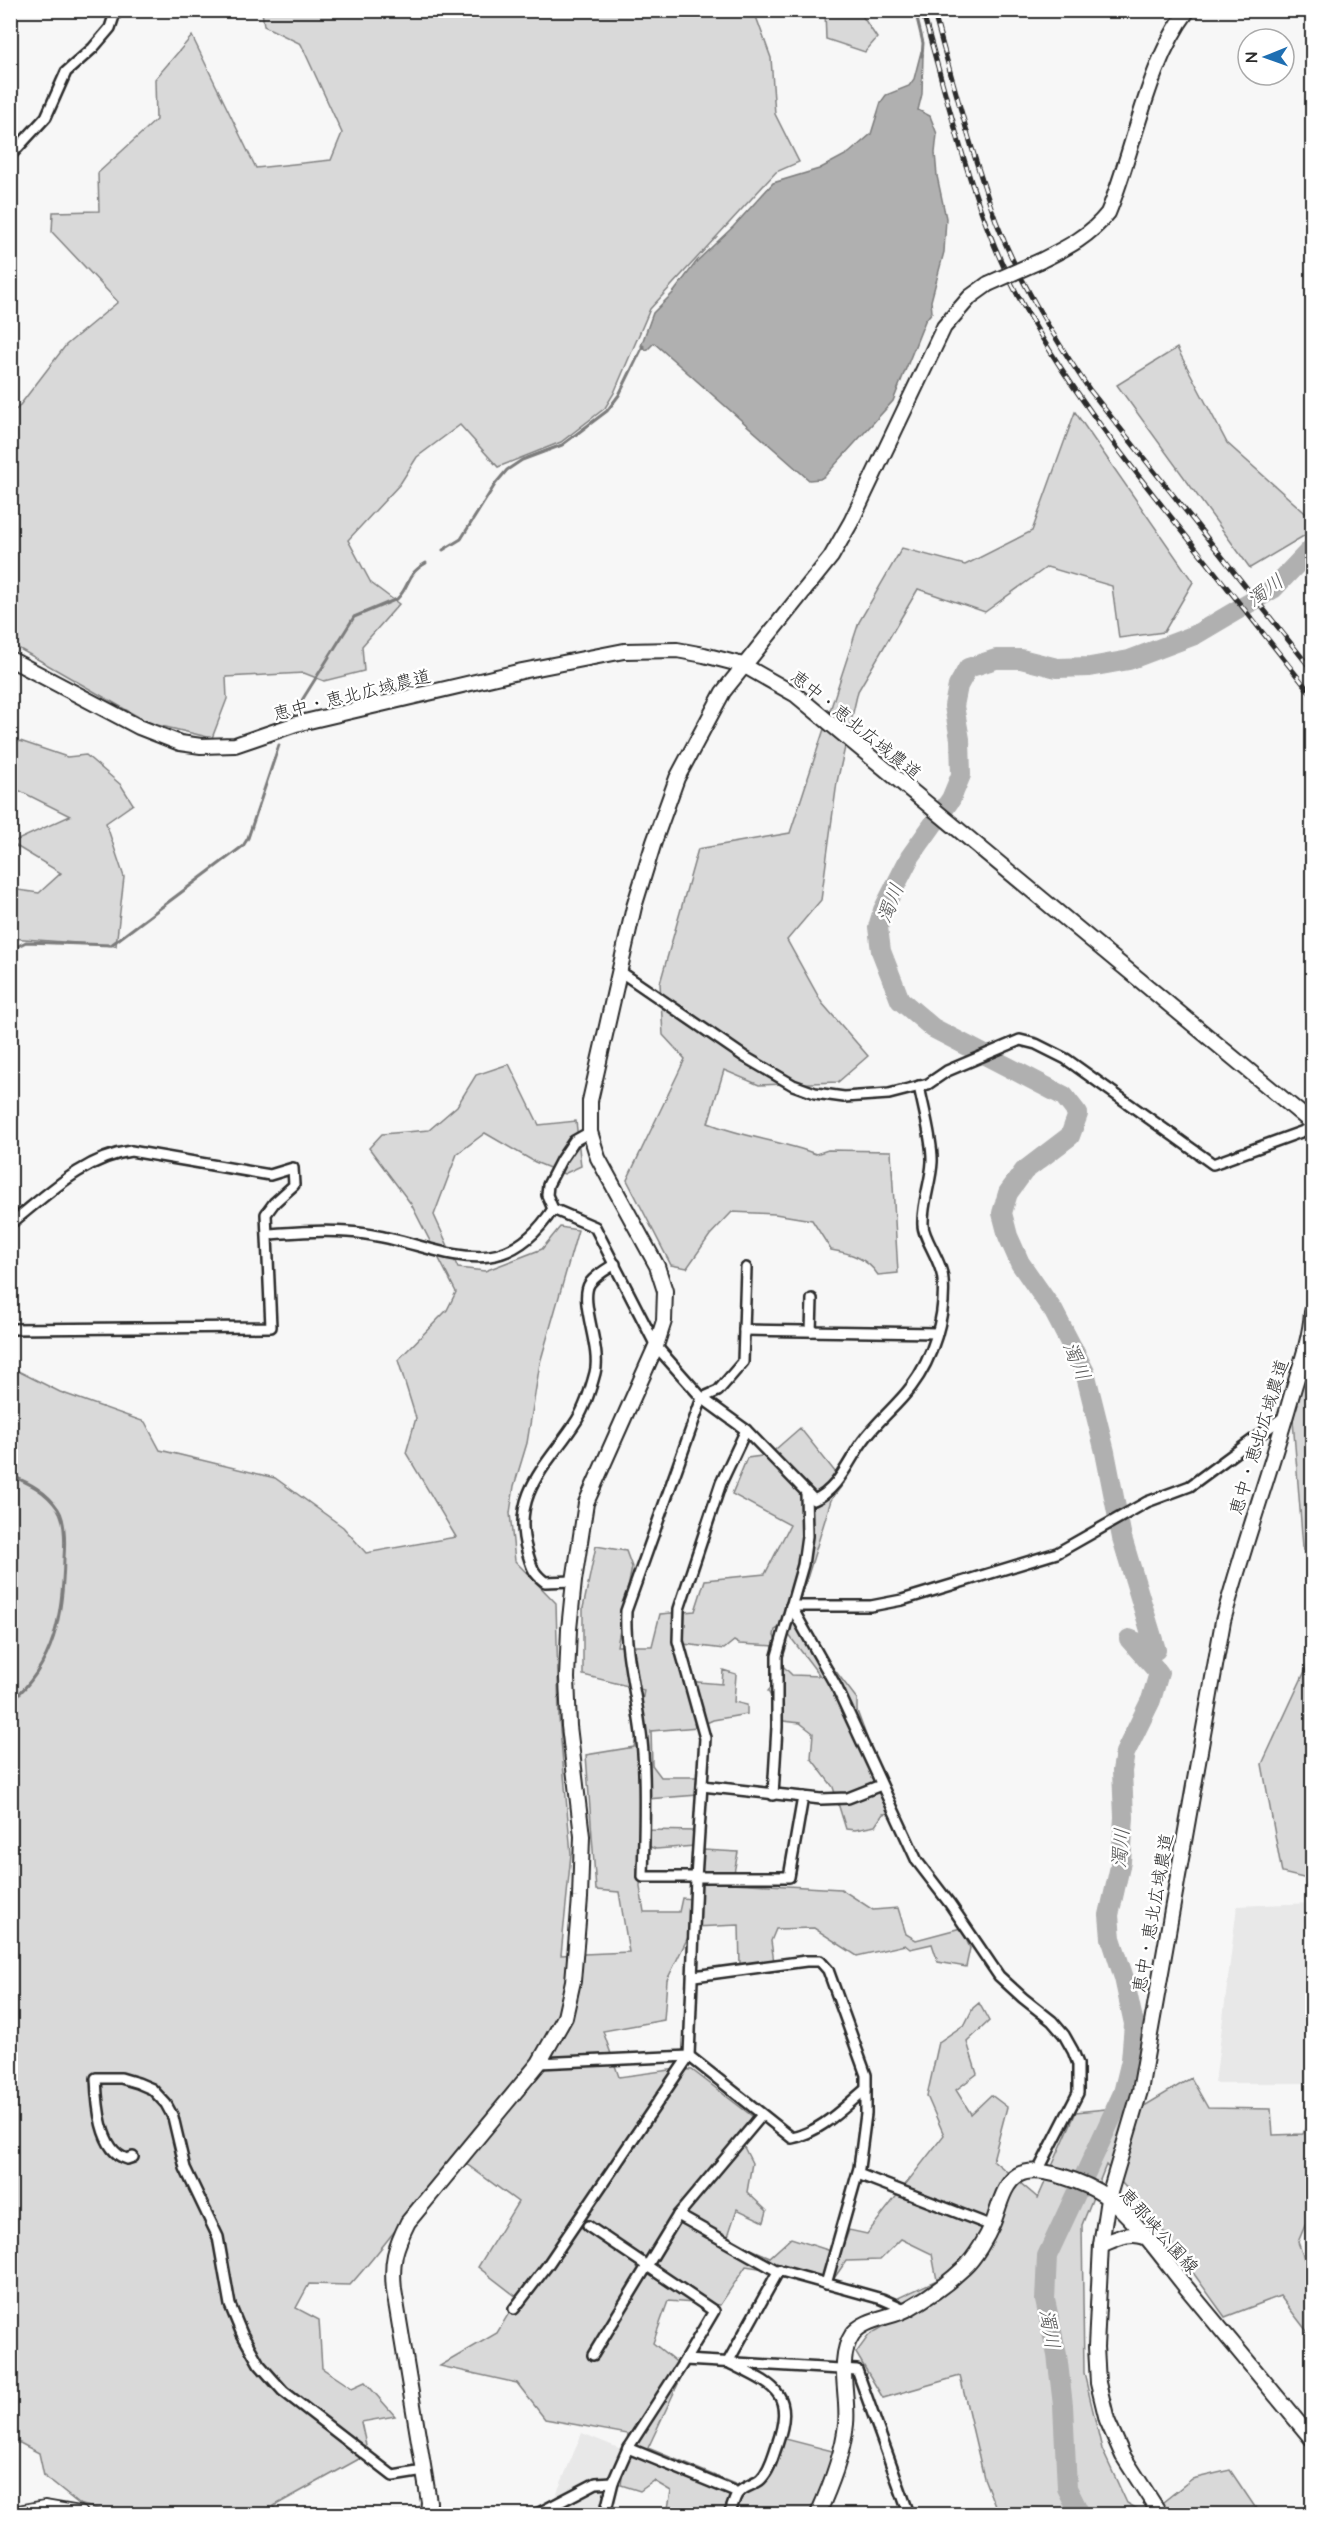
<svg xmlns="http://www.w3.org/2000/svg" width="1323" height="2525" font-family="'Architects Daughter','Klee One',sans-serif">
<style>
.built{fill:#e8e8e8}
.green{fill:#d9d9d9;stroke:#828282;stroke-width:1.5}
.water{fill:#b0b0b0;stroke:#7b7b7b;stroke-width:1.5}
.lines{fill:none;stroke-linecap:round;stroke-linejoin:round}
.stream{stroke:#7b7b7b;stroke-width:3}
.river{stroke:#b0b0b0;stroke-width:20}
.street-casing{stroke:#2b2b2b;stroke-width:14}
.secondary-casing{stroke:#2b2b2b;stroke-width:18}
.street{stroke:#fff;stroke-width:9}
.secondary{stroke:#fff;stroke-width:14}
.rail-casing{stroke:#2b2b2b;stroke-width:5}
.rail{stroke:#fff;stroke-width:3;stroke-dasharray:9;stroke-linecap:butt}
.secondary-bridge-casing{stroke:#2b2b2b;stroke-width:18;stroke-linecap:butt}
.secondary-bridge{stroke:#fff;stroke-width:14}
.labels{text-anchor:middle;stroke-width:5;stroke-linejoin:round;paint-order:stroke}
.street-label{font-size:18px;fill:#2b2b2b;stroke:#fff}
.water-label{font-size:20px;font-style:italic;fill:#5a5a5a;stroke:#fff}
</style>
<rect width="100%" height="100%" fill="#f7f7f7"/>
<filter id="ink" filterUnits="userSpaceOnUse"><feTurbulence type="fractalNoise" baseFrequency=".0167" numOctaves="2"/><feDisplacementMap in="SourceGraphic" scale="12" xChannelSelector="R" yChannelSelector="G"/><feConvolveMatrix kernelMatrix="1 2 1 2 8 2 1 2 1" color-interpolation-filters="sRGB"/></filter>
<g filter="url(#ink)">
<!-- built -->
<g class="built">
<polygon points="1312,1903 1312,2083 1215,2083 1237,1906"/>
<polygon points="582,2433 621,2449 600,2514 548,2514"/>
</g>
<!-- green -->
<g class="green">
<polygon points="262,11 754,11 771,58 775,114 799,162 776,172 650,309 614,393 605,408 561,442 498,467 460,425 417,457 400,484 348,540 371,583 399,604 362,646 364,671 324,681 304,673 226,677 227,699 212,738 149,723 11,644 11,410 17,409 66,345 118,302 52,232 53,212 99,211 98,173 156,120 155,79 192,36 256,168 331,160 342,133 301,44 264,26"/>
<polygon points="825,11 859,11 877,38 865,52 826,39"/>
<polygon points="1177,348 1227,443 1312,519 1312,531 1250,568 1117,385"/>
<path d="M1075 412 1193 582 1164 632 1119 638 1112 586 1047 567 985 612 918 589 858 691 837 782 821 900 787 940 822 1003 868 1056 838 1082 759 1085 724 1070 708 1123C743 1137 781 1141 816 1154L828 1150 891 1151 898 1273 878 1275C867 1258 850 1253 831 1250L812 1220 775 1214 732 1212 710 1235 687 1268 671 1265 627 1180 685 1059 663 1035 660 983 698 849 790 833 859 622 902 548 965 565 1032 531Z"/>
<polygon points="20,741 67,757 86,755 121,785 133,804 106,823 124,877 116,946 11,938 11,889 39,893 61,873 11,843 70,816 16,789 11,778 11,747"/>
<path d="M509 1064 539 1125 576 1121 581 1166 564 1174 535 1162 485 1133 457 1154 434 1215 458 1268 485 1271 542 1249 560 1227 578 1230 540 1363 527 1443 514 1486 510 1513 515 1561 556 1603 559 1718 571 1854 561 1955 629 1952 619 1892 596 1890 586 1755 634 1747 644 1690 583 1675V1608L596 1546 626 1551 632 1567 617 1646H652L660 1614 695 1611 705 1580 765 1574 790 1525 732 1494 747 1458 769 1455 800 1428 844 1483 831 1500 795 1618 857 1699V1711L867 1738 871 1776 891 1794 898 1812 883 1814 875 1826 855 1830 846 1829 833 1787 811 1758 813 1733 800 1723 784 1721 768 1691 781 1676 779 1662 792 1675 820 1676 782 1626 775 1630 774 1636 778 1645 776 1646 739 1644 734 1641 724 1649 675 1643 686 1681 722 1684 723 1670 736 1674 734 1702 747 1705V1714L713 1720 698 1727 651 1731 652 1765 661 1777H699L698 1795 647 1799 648 1830 696 1831 695 1846 656 1849 642 1844 640 1887 644 1912H679L682 1898 692 1899 700 1885 704 1850 738 1852 732 1883 841 1889 873 1910 898 1908 906 1934 916 1940 961 1928 970 1948 966 1967 938 1962 932 1944 910 1949 905 1945 857 1956 814 1928 776 1929 771 1941 774 1962 740 1966 739 1925 693 1927 667 1980 664 2020 603 2031 619 2077 677 2069 692 2070 752 2116 742 2143 752 2163 747 2192 767 2211 764 2222 737 2209 727 2239 770 2257 791 2238 840 2254 849 2230 867 2234 944 2135 927 2096 939 2042 965 2024 973 2008 979 2003 989 2021 967 2042 977 2074 956 2090 971 2114 991 2095 1007 2107 993 2160 1038 2198 1076 2112 1146 2105 1191 2078 1208 2108 1271 2109 1273 2135 1303 2134 1312 2112V2209L1298 2242 1312 2280V2338L1280 2296 1225 2317 1158 2224 1106 2165 1082 2225 1084 2373 1102 2449 1127 2503 1146 2514H998L984 2478 960 2376 883 2398 856 2353 869 2335 905 2314 898 2298 937 2280 932 2254 901 2239 880 2260 846 2261 833 2280 746 2266 720 2305 668 2301 653 2343 685 2369 648 2448 737 2485 762 2472 782 2438 844 2454 814 2514H667L671 2491 654 2481 640 2491 621 2485 628 2434 545 2419 517 2383 440 2366 497 2333 518 2298 478 2267 518 2202 454 2155C419 2198 387 2244 350 2285L309 2284 296 2308 319 2320 322 2368 352 2388 365 2382 395 2416 361 2422 368 2454 274 2506 276 2514H116L79 2504 44 2476 39 2453 20 2443H11L10 1367 60 1392 145 1422 160 1450 275 1478 343 1527 366 1553 456 1537 406 1453 416 1418 398 1360 447 1310 456 1292 411 1204 369 1148 382 1134 429 1130 457 1106 476 1075Z"/>
<polygon points="1311,1339 1312,1341 1312,1576 1303,1547 1293,1420"/>
<polygon points="1312,1656 1312,1880 1282,1873 1262,1764"/>
<polygon points="1230,2470 1257,2510 1250,2514 1148,2514 1192,2479"/>
</g>
<!-- water -->
<polygon class="water" points="921,52 923,54 922,94 918,110 930,116 937,134 935,153 937,176 946,218 944,252 931,301 932,312 925,321 893,401 825,476 820,479 809,480 654,343 647,350 641,346 653,313 673,293 697,261 733,227 773,183 819,169 849,153 871,134 881,102 886,95 909,86 914,79"/>
<g class="lines">
<!-- stream -->
<g class="stream">
<polyline points="915,10 923,43 922,56"/>
<polyline points="443,550 461,539 496,483 507,470 522,460 562,445 607,411 619,395 643,346"/>
<path d="M289 721 354 617 397 599C411 585 405 575 426 563"/>
<polyline points="10,950 26,942 111,945 243,846 248,838 279,745"/>
<path d="M10 1475C29 1483 46 1491 58 1509 66 1521 65 1544 64 1558 63 1613 55 1665 10 1702"/>
</g>
<!-- river -->
<polyline class="river" points="1080,2514 1067,2488 1063,2405 1057,2355 1045,2300 1047,2256 1123,2093 1131,2060 1134,2024 1124,1978 1111,1938 1109,1915 1121,1862 1124,1817 1122,1771 1125,1753 1151,1700 1159,1673 1129,1639 1156,1650 1122,1538 1105,1452 1085,1372 1054,1312 1020,1263 1008,1236 1002,1213 1008,1193 1024,1171 1070,1136 1078,1114 1064,1096 933,1028 900,1000 881,951 878,927 883,910 910,857 951,799 961,775 960,739 954,706 958,686 968,668 996,659 1021,659 1057,668 1090,667 1129,660 1195,635 1273,589 1312,548"/>
<defs>
<g id="street">
<polyline points="10,156 46,117 66,72 93,48 110,28 116,10"/>
<polyline points="618,970 745,1057 793,1085 815,1093 844,1097 889,1094 928,1084 947,1071 1020,1040 1036,1044 1066,1059 1213,1164 1312,1128"/>
<path d="M590 1132 574 1141 561 1160 548 1185 547 1195 553 1209 595 1227 656 1346 702 1398 746 1430 814 1500C839 1489 848 1461 863 1441 877 1421 897 1406 911 1387 933 1358 946 1316 943 1280 942 1261 923 1238 923 1225 922 1203 931 1183 932 1162 933 1142 923 1107 919 1086"/>
<path d="M10 1224C47 1195 84 1157 131 1151L270 1175 293 1168 294 1185 274 1203 266 1214 271 1327 10 1329"/>
<path d="M269 1234C301 1232 334 1229 366 1234 440 1244 499 1292 553 1209"/>
<path d="M746 1268 743 1362 718 1391 702 1398 626 1611C624 1658 640 1705 643 1753 646 1794 644 1836 643 1877H789L803 1797"/>
<polyline points="744,1330 937,1333"/>
<polyline points="811,1331 812,1299"/>
<path d="M574 1581 545 1582C532 1572 532 1567 527 1551 510 1493 549 1464 577 1420 585 1407 591 1388 595 1373 602 1348 578 1300 590 1283 596 1275 607 1269 615 1264"/>
<polyline points="791,1606 837,1688 917,1861 950,1904 999,1976 1023,1998 1052,2021 1064,2035 1073,2051 1078,2064 1078,2093 1038,2171"/>
<polyline points="791,1606 871,1606 902,1600 1057,1553 1147,1502 1190,1486 1285,1416"/>
<polyline points="702,1786 821,1799 848,1798 881,1785"/>
<polyline points="773,1795 777,1727 777,1656 803,1565 807,1536 806,1493"/>
<polyline points="694,1976 806,1961 820,1961 828,1970 866,2075 866,2114 859,2168 826,2284"/>
<path d="M539 2063 689 2056 792 2138C821 2132 844 2107 866 2089"/>
<path d="M133 2157 127 2159C99 2151 97 2101 96 2078H121L138 2083 152 2089 166 2104 173 2117 185 2168 218 2237 230 2305 242 2334 259 2364 283 2391 393 2476 424 2471"/>
<polyline points="858,2174 992,2226"/>
<polyline points="678,2215 774,2269 882,2299 907,2310"/>
<polyline points="588,2226 714,2311 685,2360"/>
<polyline points="514,2309 547,2266 689,2056 696,1878 705,1738 678,1641 679,1609 721,1483 746,1430"/>
<polyline points="593,2355 678,2215 762,2115"/>
<polyline points="728,2362 779,2270"/>
<polyline points="628,2448 738,2493"/>
<polyline points="537,2514 596,2483 613,2482"/>
<polyline points="605,2514 613,2482 628,2448 685,2360 857,2370 909,2514"/>
<path d="M729 2514C732 2509 734 2498 738 2493 744 2486 755 2485 761 2479 770 2470 773 2456 777 2445 795 2392 775 2386 731 2364"/>
</g>
<g id="secondary">
<path d="M1040 261C1066 248 1089 237 1108 213 1134 151 1147 64 1188 10"/>
<polyline points="10,659 139,727 180,743 201,746 235,745 296,724 522,671 624,651 677,650 704,655 743,665 796,695 1312,1123"/>
<path d="M1101 2245C1116 2239 1129 2231 1145 2237"/>
<polyline points="13,2514 45,2508 80,2514"/>
<path d="M428 2514 429 2502 394 2290C391 2261 395 2248 408 2222L539 2063 565 2017 573 1981 580 1898 582 1836 569 1726 567 1678 569 1629 574 1581 586 1503 656 1346 664 1321 665 1291 657 1266 598 1158 590 1132V1101L634 907 654 842 677 778 723 692 831 557 851 522 944 327 970 297 988 284"/>
<path d="M818 2514C830 2487 843 2455 846 2424 849 2396 836 2359 852 2335 863 2318 893 2318 909 2308 929 2297 947 2284 964 2268 975 2258 987 2237 993 2223 999 2208 1003 2184 1018 2175 1039 2163 1088 2184 1107 2197 1134 2217 1163 2259 1185 2286 1227 2337 1270 2388 1312 2439"/>
<path d="M1160 2514 1123 2456 1107 2420 1098 2383 1096 2347 1101 2245 1108 2199 1140 2091 1223 1621C1243 1547 1269 1475 1290 1401 1298 1372 1310 1342 1312 1312"/>
</g>
</defs>
<!-- street casing -->
<use href="#street" class="street-casing"/>
<!-- secondary casing -->
<use href="#secondary" class="secondary-casing"/>
<!-- street -->
<use href="#street" class="street"/>
<!-- secondary -->
<use href="#secondary" class="secondary"/>
<defs>
<g id="rail">
<path d="M922 10C949 103 972 209 1017 294 1063 380 1122 456 1183 532 1226 586 1269 640 1312 695"/>
<path d="M933 10C953 81 971 152 996 221 1019 281 1053 336 1089 389L1312 670"/>
</g>
</defs>
<!-- rail casing -->
<use href="#rail" class="rail-casing"/>
<!-- rail -->
<use href="#rail" class="rail"/>
<defs>
<polyline id="secondary-bridge" points="988,284 1040,261"/>
</defs>
<!-- secondary-bridge casing -->
<use href="#secondary-bridge" class="secondary-bridge-casing"/>
<!-- secondary-bridge -->
<use href="#secondary-bridge" class="secondary-bridge"/>
</g>
</g>
<g class="labels">
<!-- street labels -->
<g class="street-label">
<text transform="translate(352 695) rotate(-14)" y="6">恵中・恵北広域農道</text>
<text transform="translate(856 725) rotate(39)" y="6">恵中・恵北広域農道</text>
<text transform="translate(1259 1437) rotate(-73)" y="6">恵中・恵北広域農道</text>
<text transform="translate(1153 1913) rotate(-80)" y="6">恵中・恵北広域農道</text>
<text transform="translate(1159 2231) rotate(48)" y="6">恵那峡公園線</text>
</g>
<!-- water labels -->
<g class="water-label">
<text transform="translate(1265 590) rotate(-36)" y="7">濁川</text>
<text transform="translate(890 903) rotate(-68)" y="7">濁川</text>
<text transform="translate(1077 1361) rotate(67)" y="7">濁川</text>
<text transform="translate(1120 1848) rotate(-85)" y="7">濁川</text>
<text transform="translate(1050 2329) rotate(80)" y="7">濁川</text>
</g>
</g>
<!-- margin -->
<rect width="1323" height="2525" fill="none" stroke="#fff" stroke-width="36"/>
<rect x="18" y="18" width="1287" height="2489" fill="none" stroke="#2b2b2b" stroke-width="2" filter="url(#ink)"/>
<!-- north arrow -->
<g transform="translate(1266 57) rotate(269)"><circle r="28" fill="#ffffff" stroke="#aaaaaa" stroke-width="1.5"/>
<path d="M0-4.5L10 22L0 15L-10 22Z" fill="#1f6fb2"/>
<text y="-9" font-size="16" font-weight="bold" text-anchor="middle" fill="#2b2b2b">N</text>
</g>
</svg>
